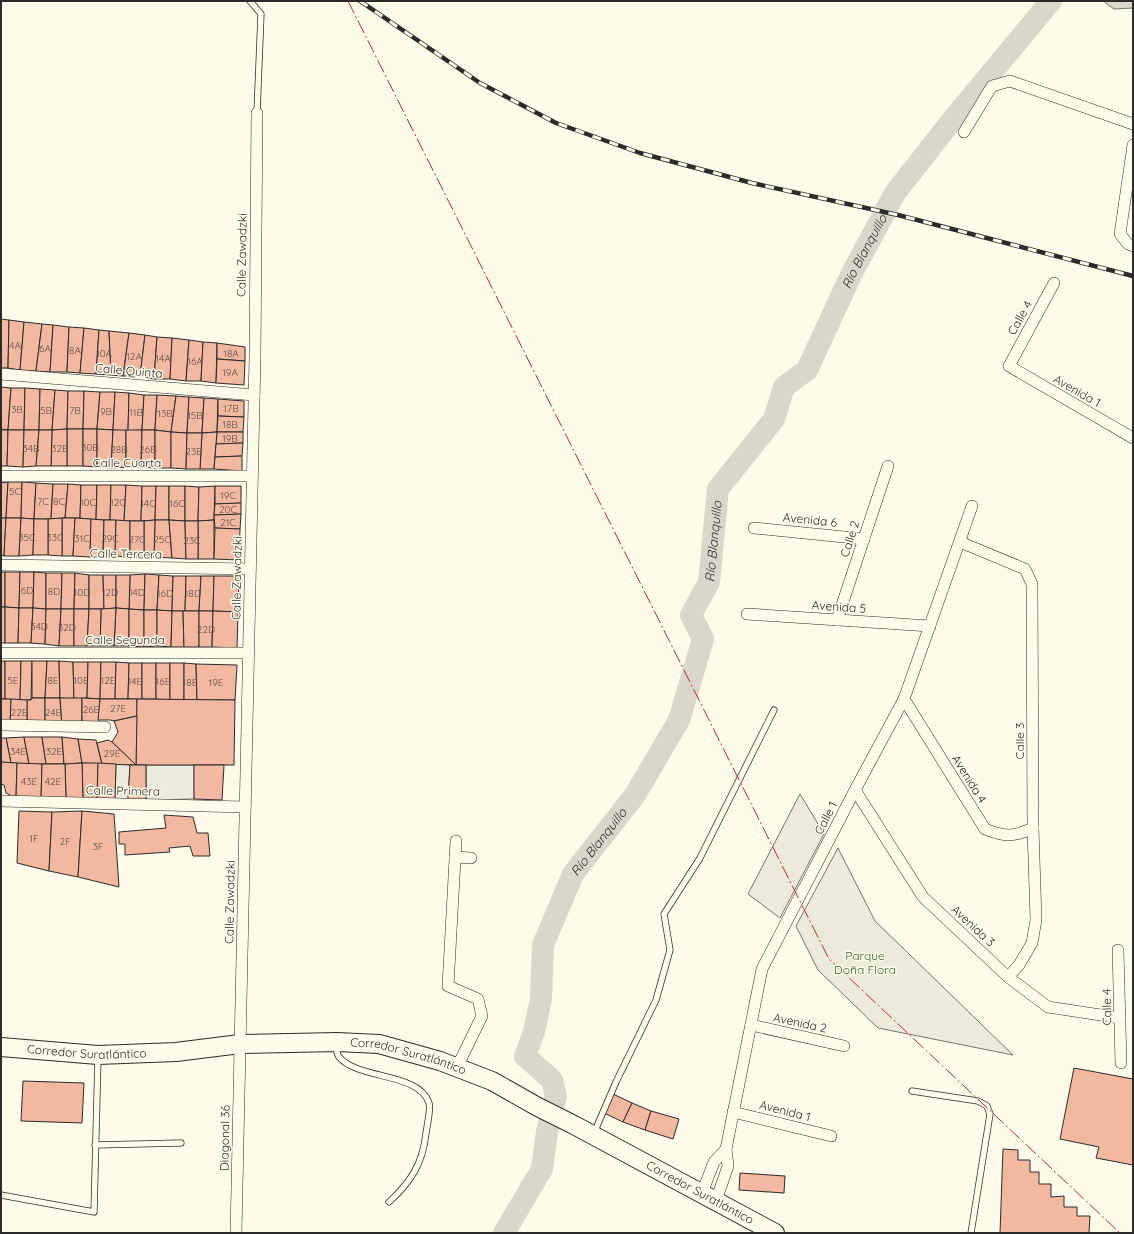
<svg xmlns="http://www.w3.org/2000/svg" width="1134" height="1234" font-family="Quicksand,sans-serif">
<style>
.green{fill:#ecebdb;stroke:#74746e}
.water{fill:#d8d7c9;stroke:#74746e}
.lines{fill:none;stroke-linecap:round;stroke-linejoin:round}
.river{stroke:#d8d7c9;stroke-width:22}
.building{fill:#f2b8a0;stroke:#2b2b2b}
.service-casing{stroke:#2b2b2b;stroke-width:7}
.minor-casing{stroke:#2b2b2b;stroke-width:12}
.primary-casing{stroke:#2b2b2b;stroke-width:20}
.service{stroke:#fdfbea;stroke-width:5.5}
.minor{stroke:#fdfbea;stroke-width:11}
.primary{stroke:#fdfbea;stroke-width:18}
.rail-casing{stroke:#2b2b2b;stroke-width:4.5}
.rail{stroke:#fdfbea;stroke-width:3;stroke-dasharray:9;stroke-linecap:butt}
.power{stroke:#c62828;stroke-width:1;stroke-dasharray:14 3 2 3;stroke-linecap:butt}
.labels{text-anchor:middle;stroke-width:3;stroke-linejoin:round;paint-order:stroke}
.number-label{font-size:10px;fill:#5d4e48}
.street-label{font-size:12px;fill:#2b2b2b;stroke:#fdfbea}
.park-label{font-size:12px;fill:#34623c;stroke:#fdfbea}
.water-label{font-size:13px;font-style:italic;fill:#2b2b2b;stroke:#fdfbea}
</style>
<rect width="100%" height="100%" fill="#fdfbea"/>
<!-- green -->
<g class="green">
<polygon points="116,764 130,765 128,799 115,800"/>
<polygon points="146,765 194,765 194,799 146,800"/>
<polygon points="800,794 824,834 780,918 748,894"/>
<polygon points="838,848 875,921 1013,1055 878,1028 818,970 796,926"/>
</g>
<!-- water -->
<polygon class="water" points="1103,1 1133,1 1133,8 1114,9"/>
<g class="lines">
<!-- river -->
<path class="river" id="s1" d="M504 1233 542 1169 547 1132 556 1096 552 1080 525 1056 534 1032 541 999 543 945 573 874 635 795 679 720 703 639 691 615 709 582 718 489 774 419 784 387 807 370 852 273 895 193 950 123 1051 1"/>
</g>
<!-- building -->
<g class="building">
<polygon points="1,319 9,320 8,368 1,368"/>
<polygon points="9,320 24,322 20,370 8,368"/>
<polygon points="24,322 42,324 36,371 20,370"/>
<polygon points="42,324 53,325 50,372 36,371"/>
<polygon points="53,325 69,327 67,372 50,372"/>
<polygon points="69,327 84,328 80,373 67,372"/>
<polygon points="84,328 99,330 96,374 80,373"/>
<polygon points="99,330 109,331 111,375 96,374"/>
<polygon points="109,331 129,333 123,376 111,375"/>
<polygon points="129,333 145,335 140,376 123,376"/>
<polygon points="145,335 157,337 154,379 140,376"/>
<polygon points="157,337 172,338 170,379 154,379"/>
<polygon points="172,338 189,340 186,381 170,379"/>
<polygon points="189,340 203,342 201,381 186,381"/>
<polygon points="203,342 217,343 216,383 201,381"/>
<polygon points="217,343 245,347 245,361 217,359"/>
<polygon points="217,359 245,361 244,385 216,383"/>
<polygon points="1,387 11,388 8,430 1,429"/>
<polygon points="11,388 25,388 24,430 8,430"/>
<polygon points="25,388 40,389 39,430 24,430"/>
<polygon points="40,389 55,390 52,430 39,430"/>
<polygon points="55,390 68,391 67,429 52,430"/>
<polygon points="68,391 84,391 83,429 67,429"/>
<polygon points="84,391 100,392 97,429 83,429"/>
<polygon points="100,392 115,392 113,430 97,429"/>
<polygon points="115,392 129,393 128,431 113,430"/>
<polygon points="129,393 144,395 142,430 128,431"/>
<polygon points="144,395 157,395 155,430 142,430"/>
<polygon points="157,395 176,396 171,432 155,430"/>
<polygon points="176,396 189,397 187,433 171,432"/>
<polygon points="189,397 204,398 202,433 187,433"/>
<polygon points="204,398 218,399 217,432 202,433"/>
<polygon points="218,399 244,401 244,417 218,416"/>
<polygon points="218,416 244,417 243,432 217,432"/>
<rect x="67" y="429" width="16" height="37"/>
<polygon points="67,429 67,466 51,466 52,430"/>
<polygon points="83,429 97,429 97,467 83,466"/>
<polygon points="97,429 113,430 111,468 97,467"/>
<polygon points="1,430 8,430 7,466 1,466"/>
<polygon points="8,430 24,430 23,467 7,466"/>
<polygon points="24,430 39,430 36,466 23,467"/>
<polygon points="39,430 52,430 51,466 36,466"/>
<polygon points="113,430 126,430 126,467 111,468"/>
<polygon points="126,430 142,430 141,467 126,467"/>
<polygon points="142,430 155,430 155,468 141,467"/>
<polygon points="155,430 171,432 171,468 155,468"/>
<polygon points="171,432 187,433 186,469 171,468"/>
<polygon points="217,432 243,432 243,443 216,444"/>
<polygon points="217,432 214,469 200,469 202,433"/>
<polygon points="187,433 202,433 200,469 186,469"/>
<polygon points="243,443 242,456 215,457 216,444"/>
<polygon points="242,456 242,471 214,469 215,457"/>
<polygon points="8,482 6,518 1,518 1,483"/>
<polygon points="8,482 22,482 21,518 6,518"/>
<polygon points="22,482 36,483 34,519 21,518"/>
<polygon points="36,483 53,484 51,519 34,519"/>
<polygon points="53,484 68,484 65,518 51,519"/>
<polygon points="68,484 81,485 80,518 65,518"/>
<polygon points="81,485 97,485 96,520 80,518"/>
<polygon points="97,485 111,485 110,520 96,520"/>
<polygon points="111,485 126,485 124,521 110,520"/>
<polygon points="126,485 142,486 141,521 124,521"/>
<polygon points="142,486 156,486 155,520 141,521"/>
<polygon points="156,486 169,486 169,520 155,520"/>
<polygon points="169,486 185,486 185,521 169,520"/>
<polygon points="185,486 199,487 198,521 185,521"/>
<polygon points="215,486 214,520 198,521 199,487"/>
<polygon points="215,486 241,486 241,503 215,504"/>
<polygon points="241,503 241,514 214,515 215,504"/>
<polygon points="241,514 240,529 215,528 214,515"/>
<polygon points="1,518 6,518 4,556 1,555"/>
<polygon points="6,518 21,518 19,556 4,556"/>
<polygon points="21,518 34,519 33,555 19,556"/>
<polygon points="62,518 75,518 73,556 62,556"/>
<polygon points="62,518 62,556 48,555 48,519"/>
<polygon points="75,518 91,519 90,557 73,556"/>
<polygon points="34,519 48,519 48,555 33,555"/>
<polygon points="91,519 104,520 103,556 90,557"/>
<polygon points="104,520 116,520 115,556 103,556"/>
<polygon points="116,520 130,521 130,557 115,556"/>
<polygon points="155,520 169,520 172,558 154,557"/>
<polygon points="155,520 154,557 144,557 144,521"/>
<polygon points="169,520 185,521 186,559 172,558"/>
<polygon points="214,520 214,559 198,559 198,521"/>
<rect x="130" y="521" width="14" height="36"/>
<polygon points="185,521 198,521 198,559 186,559"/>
<polygon points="215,528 240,529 239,560 214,559"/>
<rect x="1" y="572" width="4" height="35"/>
<polygon points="5,572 20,572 19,608 5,607"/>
<polygon points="20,572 34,572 33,608 19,608"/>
<polygon points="34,572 46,573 46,609 33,608"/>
<polygon points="46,573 62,573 61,609 46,609"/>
<polygon points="62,573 75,573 74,609 61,609"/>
<polygon points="75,573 89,575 89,609 74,609"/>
<polygon points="145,574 144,610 129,609 130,575"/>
<polygon points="145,574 159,575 157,610 144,610"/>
<polygon points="89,575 103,575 104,609 89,609"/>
<polygon points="103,575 116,575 116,608 104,609"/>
<polygon points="116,575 130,575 129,609 116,608"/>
<polygon points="159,575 173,576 172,611 157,610"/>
<polygon points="173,576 186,576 185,611 172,611"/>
<polygon points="186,576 201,576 199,611 185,611"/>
<polygon points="201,576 214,576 213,611 199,611"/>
<polygon points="214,576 239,576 238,612 213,611"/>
<rect x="1" y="607" width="4" height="36"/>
<polygon points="5,607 19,608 18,643 5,643"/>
<polygon points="19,608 33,608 31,643 18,643"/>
<polygon points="33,608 46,609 45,644 31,643"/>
<polygon points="116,608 129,609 129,646 114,646"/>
<polygon points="116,608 114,646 100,646 101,609"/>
<polygon points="46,609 61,609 59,646 45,644"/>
<polygon points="61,609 74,609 74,646 59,646"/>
<polygon points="74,609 89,609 87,646 74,646"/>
<polygon points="89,609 101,609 100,646 87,646"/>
<polygon points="129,609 144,610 144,647 129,646"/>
<polygon points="144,610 157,610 157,646 144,647"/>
<polygon points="157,610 172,611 171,647 157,646"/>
<polygon points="172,611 183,611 184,647 171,647"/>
<polygon points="183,611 199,611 199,647 184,647"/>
<polygon points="199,611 213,611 212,647 199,647"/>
<polygon points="213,611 238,612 237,648 212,647"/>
<rect x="1" y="661" width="4" height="38"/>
<polygon points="5,661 21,661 20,700 5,699"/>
<polygon points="21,661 32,661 31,700 20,700"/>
<polygon points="32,661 47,661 45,698 32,698"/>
<polygon points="47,661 59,661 60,698 45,698"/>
<polygon points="59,661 73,662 74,699 60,698"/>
<polygon points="73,662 88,662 87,698 74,699"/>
<polygon points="88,662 101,662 100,699 87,698"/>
<polygon points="101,662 116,662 115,699 100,699"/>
<polygon points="116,662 129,663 128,699 115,699"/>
<polygon points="129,663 142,663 142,699 128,699"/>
<rect x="142" y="663" width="14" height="36"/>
<polygon points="156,663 170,663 170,700 156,699"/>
<rect x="170" y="663" width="14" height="37"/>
<polygon points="184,663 196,664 197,700 184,700"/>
<polygon points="196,664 237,665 235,700 197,700"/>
<polygon points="32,698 45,698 45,725 27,725 27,700 31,700"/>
<polygon points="45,698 60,698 62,726 45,725"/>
<polygon points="60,698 82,698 82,726 62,726"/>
<polygon points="82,698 100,699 98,726 82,726"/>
<polygon points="1,699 11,699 10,725 1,725"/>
<polygon points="11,699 27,700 27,725 10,725"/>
<polygon points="100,699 137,699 137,716 114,721 110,720 98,720"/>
<polygon points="137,699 235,700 234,765 136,765"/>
<polygon points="137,716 136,765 112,742 118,732 114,721"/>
<polygon points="24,737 29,764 11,763 6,738"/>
<polygon points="24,737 42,737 46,764 29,764"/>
<polygon points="42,737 62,737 64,764 46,764"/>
<polygon points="62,737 78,739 82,763 64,764"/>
<polygon points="1,738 6,738 11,763 1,762"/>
<polygon points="78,739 96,740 102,764 82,763"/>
<polygon points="108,740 112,742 136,765 102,764 97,743"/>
<polygon points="1,762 17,763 16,798 6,793 4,785 1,784"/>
<polygon points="17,763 42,764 41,799 16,798"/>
<polygon points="82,763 98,763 97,799 83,799"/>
<polygon points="82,763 83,799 66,798 65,764"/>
<polygon points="98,763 116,764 115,800 97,799"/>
<polygon points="42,764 65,764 66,798 41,799"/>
<polygon points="130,765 146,765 146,800 128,799"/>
<polygon points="194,765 224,765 222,800 194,799"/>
<polygon points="19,811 52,812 49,871 17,863"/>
<polygon points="82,811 78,877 49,871 52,812"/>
<polygon points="82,811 114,814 119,887 78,877"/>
<polygon points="164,815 193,817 197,833 208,833 210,856 193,856 190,846 169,848 170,852 125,855 125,844 119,844 119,832 166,828"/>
<polygon points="1074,1068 1133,1079 1133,1165 1096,1158 1099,1147 1060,1139"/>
<polygon points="23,1081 84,1083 82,1123 21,1121"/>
<polygon points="613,1094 632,1103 623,1122 604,1113"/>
<polygon points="632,1103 651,1111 645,1130 623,1122"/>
<polygon points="651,1111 679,1119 673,1139 645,1130"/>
<polygon points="1003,1149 1018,1150 1018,1160 1030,1160 1030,1172 1039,1172 1039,1184 1051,1184 1051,1197 1064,1196 1064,1207 1077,1207 1077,1216 1090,1216 1089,1233 1000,1233"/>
<polygon points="740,1173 785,1176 784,1193 739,1190"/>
</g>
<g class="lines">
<defs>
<g id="service">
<polyline points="250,1 261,14 257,113"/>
<path d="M335 1045C336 1048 337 1054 339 1057 358 1080 419 1072 429 1103 431 1109 427 1126 426 1133 423 1163 411 1182 389 1202"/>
<polyline points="912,1091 978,1101 987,1106 990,1114 971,1233"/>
<polyline points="594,1133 616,1082 656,1000 670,950 664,914 700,858 774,710"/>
<polyline points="95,1145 181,1143"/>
<polyline points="1,1195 94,1212 98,1057"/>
</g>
<g id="minor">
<polyline points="964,132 992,86 1010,81 1133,124"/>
<polyline points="1133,145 1120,234 1128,244 1133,246"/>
<polyline points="1054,283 1009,366 1133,438"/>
<polyline points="1,374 254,395"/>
<polyline points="1,476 252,476"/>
<polyline points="754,528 864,539"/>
<polyline points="960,542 1025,569 1032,584 1033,828 1036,920 1032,943 1019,965 1008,977"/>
<polyline points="1,565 250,569"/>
<polyline points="747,614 930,626"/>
<polyline points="837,620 888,466"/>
<polyline points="1,653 248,653"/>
<path d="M904 699 985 829C1004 837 1014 837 1033 828"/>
<polyline points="1,725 105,727"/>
<polyline points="855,790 923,897 1008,977 1048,1007 1120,1018"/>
<polyline points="1,801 245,807"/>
<polyline points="456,841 448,986 478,999 482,1016 457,1067"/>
<polyline points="455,857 471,858"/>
<polyline points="1118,950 1121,1063"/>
<polyline points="751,1025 844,1046"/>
<polyline points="733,1112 831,1136"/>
<polyline points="702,1193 714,1162 726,1149"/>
<polyline points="716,1201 728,1166 726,1149 762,969 855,790 904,699 972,506"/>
<polyline points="236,1233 255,356 257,113"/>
</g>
<g id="primary">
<path id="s2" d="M1 1047 98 1055 176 1052 240 1044 337 1042 379 1044 440 1061 492 1081 538 1107 574 1125 775 1233"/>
</g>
</defs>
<!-- service casing -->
<use href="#service" class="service-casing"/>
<!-- minor casing -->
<use href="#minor" class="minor-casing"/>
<!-- primary casing -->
<use href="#primary" class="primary-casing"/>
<!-- service -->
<use href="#service" class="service"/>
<!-- minor -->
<use href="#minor" class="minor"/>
<!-- primary -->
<use href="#primary" class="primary"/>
<defs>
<polyline id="rail" points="360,1 480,83 556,123 640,153 752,183 898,215 1133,276"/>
</defs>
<!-- rail casing -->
<use href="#rail" class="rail-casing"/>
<!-- rail -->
<use href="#rail" class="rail"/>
<!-- power -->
<polyline class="power" points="348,1 829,959 1120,1233"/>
</g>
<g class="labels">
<!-- number labels -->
<g class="number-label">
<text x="15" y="349">4A</text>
<text x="45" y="352">6A</text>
<text x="75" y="354">8A</text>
<text x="104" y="357">10A</text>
<text x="231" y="357">18A</text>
<text x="134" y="360">12A</text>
<text x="163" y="362">14A</text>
<text x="195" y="365">16A</text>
<text x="230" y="376">19A</text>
<text x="231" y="412">17B</text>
<text x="17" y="413">3B</text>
<text x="46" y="414">5B</text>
<text x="75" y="414">7B</text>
<text x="106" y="415">9B</text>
<text x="136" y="416">11B</text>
<text x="165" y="417">13B</text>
<text x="195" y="419">15B</text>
<text x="230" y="428">18B</text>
<text x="230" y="442">19B</text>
<text x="90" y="451">30B</text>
<text x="31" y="452">34B</text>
<text x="60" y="452">32B</text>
<text x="119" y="453">28B</text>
<text x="148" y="453">26B</text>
<text x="194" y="455">23B</text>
<text x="15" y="495">5C</text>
<text x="228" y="499">19C</text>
<text x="43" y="505">7C</text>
<text x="59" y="505">8C</text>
<text x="88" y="506">10C</text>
<text x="118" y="506">12C</text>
<text x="148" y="507">14C</text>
<text x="177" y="507">16C</text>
<text x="228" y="513">20C</text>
<text x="228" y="526">21C</text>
<text x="27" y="541">35C</text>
<text x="55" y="541">33C</text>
<text x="82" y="542">31C</text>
<text x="110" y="542">29C</text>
<text x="137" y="543">27C</text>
<text x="162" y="543">25C</text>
<text x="192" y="544">23C</text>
<text x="27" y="594">6D</text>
<text x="54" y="595">8D</text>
<text x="82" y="596">10D</text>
<text x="110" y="596">12D</text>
<text x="137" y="596">14D</text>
<text x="165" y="597">16D</text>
<text x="193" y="597">18D</text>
<text x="39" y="630">34D</text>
<text x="67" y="631">32D</text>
<text x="206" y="633">22D</text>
<text x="13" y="684">5E</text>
<text x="53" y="684">8E</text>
<text x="81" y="684">10E</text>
<text x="108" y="684">12E</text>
<text x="135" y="685">14E</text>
<text x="163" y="685">16E</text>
<text x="190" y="686">18E</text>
<text x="216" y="686">19E</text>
<text x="118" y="712">27E</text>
<text x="91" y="713">26E</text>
<text x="19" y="716">22E</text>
<text x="53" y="716">24E</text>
<text x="18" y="755">34E</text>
<text x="54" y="755">32E</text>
<text x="112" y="757">29E</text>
<text x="29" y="785">43E</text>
<text x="53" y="785">42E</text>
<text x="34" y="842">1F</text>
<text x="65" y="845">2F</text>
<text x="98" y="850">3F</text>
</g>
<!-- street labels -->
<g class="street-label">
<text transform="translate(242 255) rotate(-89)" y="4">Calle Zawadzki</text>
<text transform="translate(1020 318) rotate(-61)" y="4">Calle 4</text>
<text transform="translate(129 371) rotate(5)" y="4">Calle Quinta</text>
<text transform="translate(1077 391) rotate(30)" y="4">Avenida 1</text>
<text x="127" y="467">Calle Cuarta</text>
<text transform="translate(810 520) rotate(6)" y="4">Avenida 6</text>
<text transform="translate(850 539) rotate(-72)" y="4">Calle 2</text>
<text transform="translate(126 554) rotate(1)" y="4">Calle Tercera</text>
<text transform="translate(237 578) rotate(-89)" y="4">Calle Zawadzki</text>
<text transform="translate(839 607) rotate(4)" y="4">Avenida 5</text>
<text x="125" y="644">Calle Segunda</text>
<text transform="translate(1020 741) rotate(-90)" y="4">Calle 3</text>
<text transform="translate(969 779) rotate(58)" y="4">Avenida 4</text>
<text transform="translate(123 791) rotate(1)" y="4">Calle Primera</text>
<text transform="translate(826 818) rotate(-63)" y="4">Calle 1</text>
<text transform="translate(230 902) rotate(-89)" y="4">Calle Zawadzki</text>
<text transform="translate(973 926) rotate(43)" y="4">Avenida 3</text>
<text transform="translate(1107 1007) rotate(-91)" y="4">Calle 4</text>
<text transform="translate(800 1023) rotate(12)" y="4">Avenida 2</text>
<text dy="4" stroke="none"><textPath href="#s2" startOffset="86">Corredor Suratlántico</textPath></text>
<text dy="4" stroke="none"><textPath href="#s2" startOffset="410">Corredor Suratlántico</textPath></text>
<text transform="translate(785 1111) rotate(14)" y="4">Avenida 1</text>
<text transform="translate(225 1138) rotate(-89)" y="4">Diagonal 36</text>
<text dy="4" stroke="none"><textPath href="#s2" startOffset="734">Corredor Suratlántico</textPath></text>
</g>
<!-- park labels -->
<g class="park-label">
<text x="865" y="960">Parque<tspan x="865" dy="14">Doña Flora</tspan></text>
</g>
<!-- water labels -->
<g class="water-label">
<text dy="5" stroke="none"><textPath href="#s1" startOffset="1105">Río Blanquillo</textPath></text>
<text dy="5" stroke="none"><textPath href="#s1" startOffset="769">Río Blanquillo</textPath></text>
<text dy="5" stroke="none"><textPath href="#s1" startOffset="433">Río Blanquillo</textPath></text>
</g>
</g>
<!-- border -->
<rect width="1134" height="1234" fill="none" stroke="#2b2b2b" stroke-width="4"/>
</svg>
